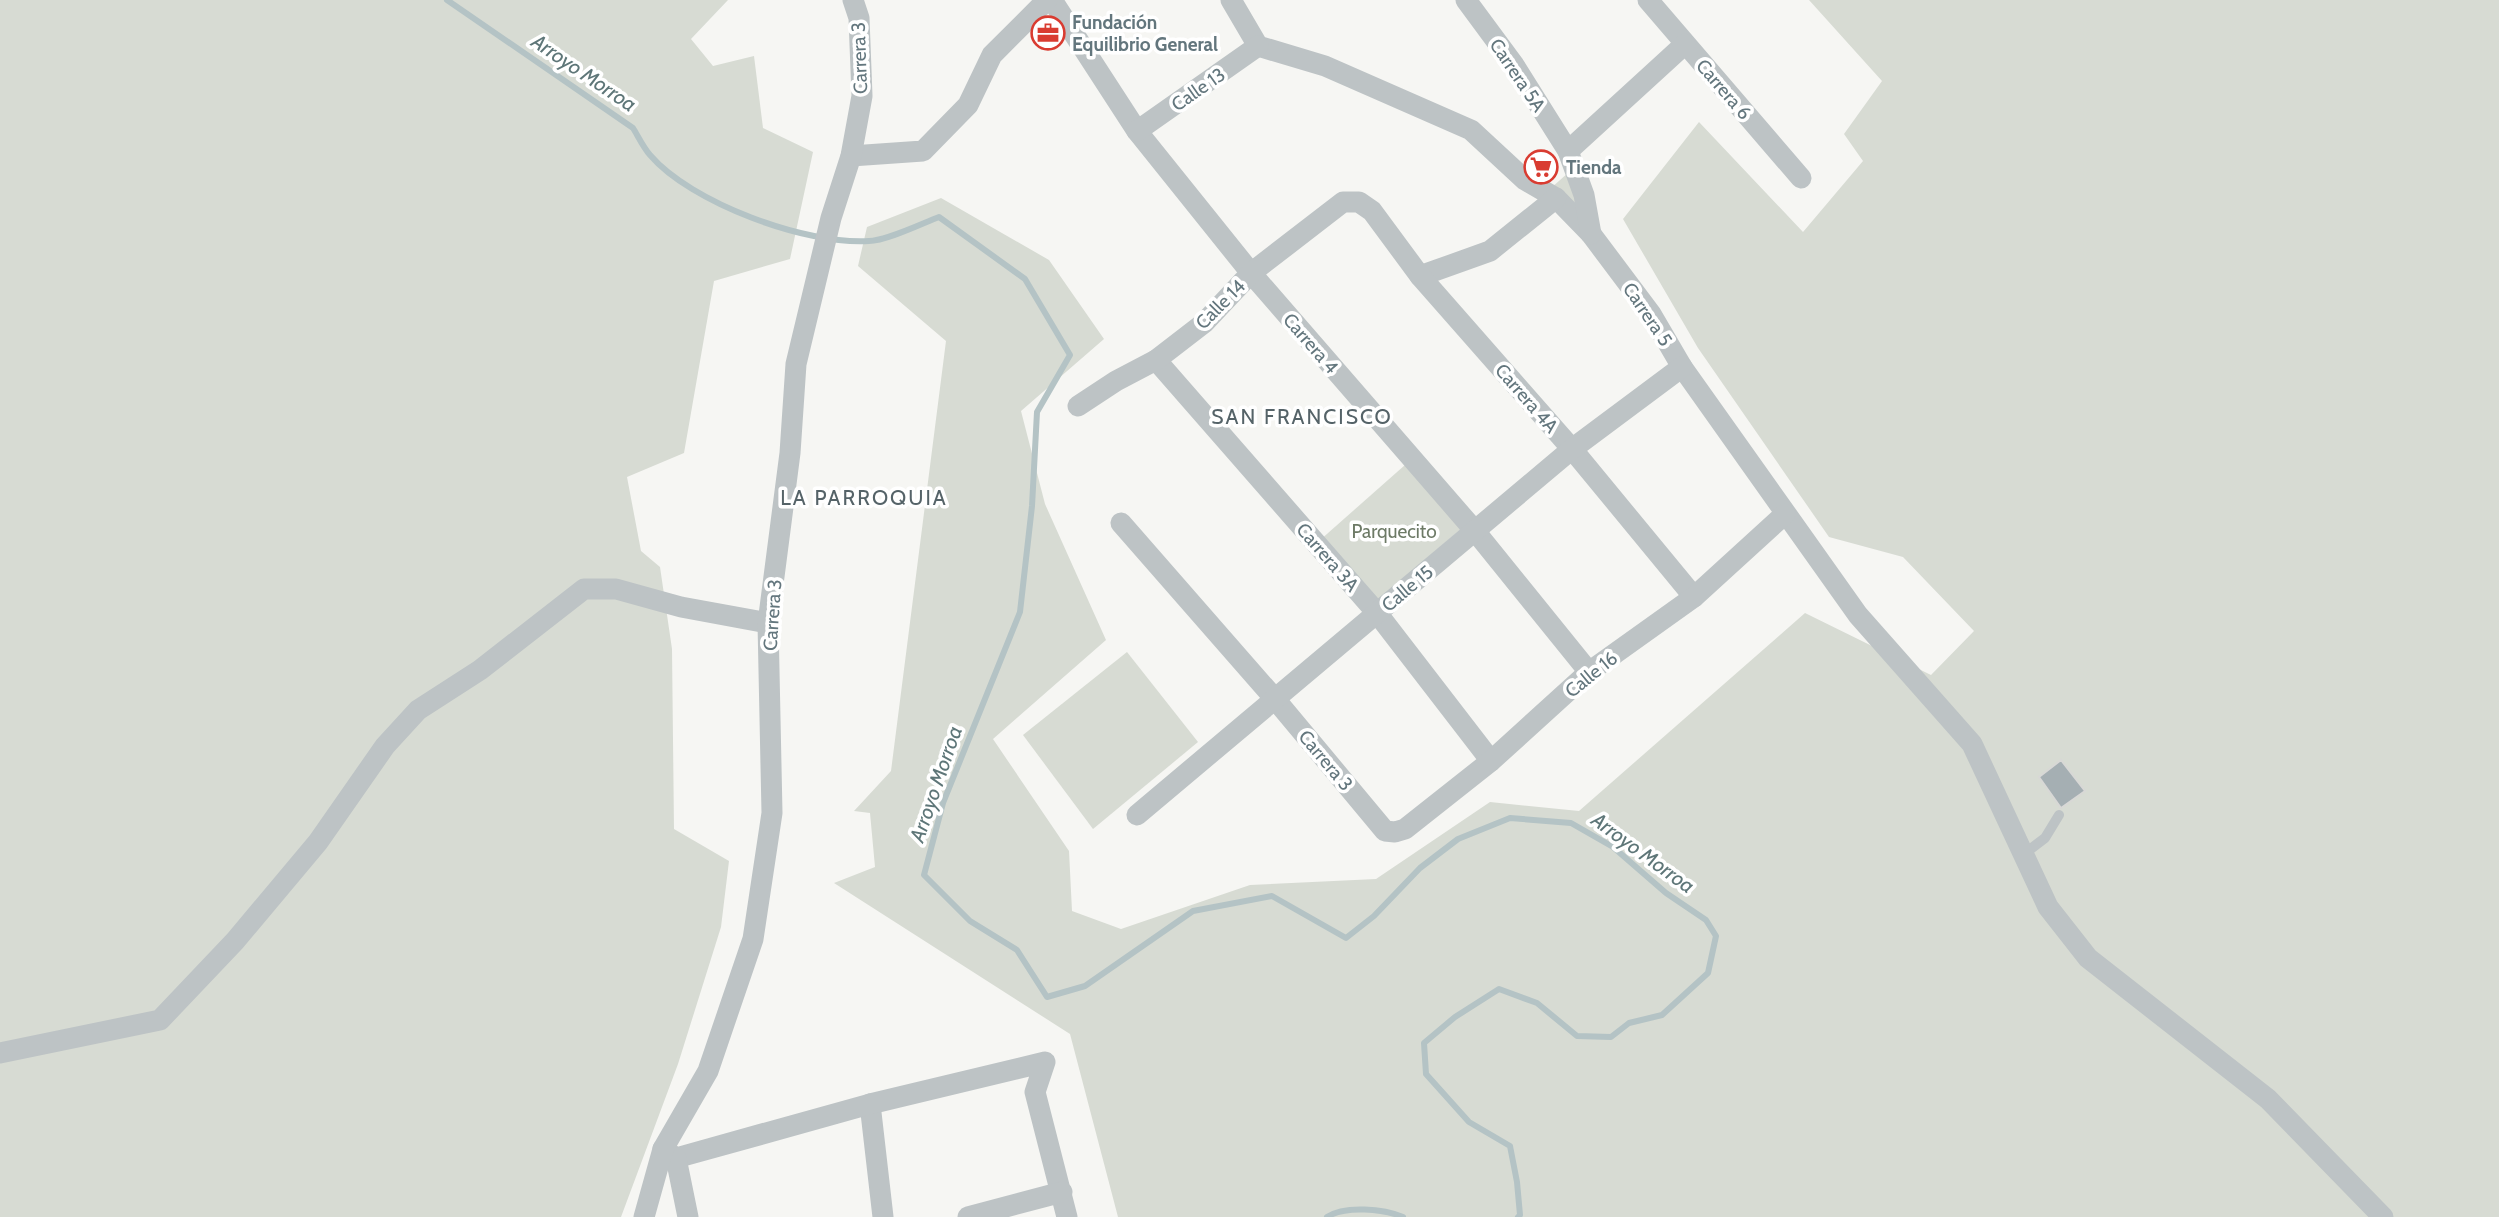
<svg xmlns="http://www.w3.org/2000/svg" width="2499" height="1217" font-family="Cabin,sans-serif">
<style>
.green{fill:#d7dbd3}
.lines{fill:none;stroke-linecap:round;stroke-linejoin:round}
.stream{stroke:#b4c3c5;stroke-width:6}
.building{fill:#a5afb3;stroke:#d8d8d6;stroke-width:2}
.lane{stroke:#bdc3c5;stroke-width:10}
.street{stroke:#bdc3c5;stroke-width:21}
.labels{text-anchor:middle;stroke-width:7;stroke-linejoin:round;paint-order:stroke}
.poi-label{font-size:19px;font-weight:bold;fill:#63767d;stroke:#fff;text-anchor:start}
.street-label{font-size:19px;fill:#63767d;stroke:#fff}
.park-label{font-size:19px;fill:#6d7a66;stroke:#fff}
.water-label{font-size:21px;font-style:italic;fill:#5e7678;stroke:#fff}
.neighbourhood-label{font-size:21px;letter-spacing:2px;fill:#556368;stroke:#fff}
</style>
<rect width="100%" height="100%" fill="#f6f6f3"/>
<!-- green -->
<g class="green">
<polygon points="0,0 728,0 691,39 713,66 754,56 763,128 813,152 790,259 714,281 684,453 627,477 641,551 660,567 672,649 674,829 729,861 721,927 678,1064 621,1217 0,1217"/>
<polygon points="1809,0 2499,0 2499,1217 1118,1217 1070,1034 834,883 875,867 870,813 854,811 891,771 946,341 858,266 867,227 941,198 1049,260 1104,339 1021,411 1045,504 1106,640 993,739 1069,851 1072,911 1121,929 1250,885 1376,879 1490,802 1579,811 1805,613 1931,675 1974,631 1903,557 1829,537 1698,348 1623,219 1699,122 1803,232 1863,161 1844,134 1882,81"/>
<polygon points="1568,173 1583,210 1551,188"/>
<polygon points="1405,465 1461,529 1373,604 1319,541"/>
<polygon points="1127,652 1198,742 1093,829 1023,735"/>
</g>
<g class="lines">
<!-- stream -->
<g class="stream">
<path d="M447 0 633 128C638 136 643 147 650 155 691 203 806 245 869 241 886 241 921 224 939 217L1025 279 1070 355 1037 412 1032 506 1020 612 943 803 924 875 970 921 1017 950 1047 997 1085 986 1193 911 1272 896 1346 938 1374 916 1420 868 1458 839 1510 818 1571 823 1613 847 1666 893 1706 920 1716 936 1708 973 1662 1015 1629 1023 1611 1037 1577 1036 1537 1003 1499 989 1455 1017 1424 1043 1426 1074 1469 1122 1510 1146 1517 1182 1520 1215 1518 1217"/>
<path d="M1327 1217C1345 1205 1384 1209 1403 1217"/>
</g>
</g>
<!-- building -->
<polygon class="building" points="2061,760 2085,791 2061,808 2039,777"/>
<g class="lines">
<!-- lane -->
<polyline class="lane" points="2024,854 2045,838 2059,815"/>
<!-- street -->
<g class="street">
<polyline points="1052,0 1137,131 1251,273 1475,531 1589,672"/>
<polyline points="1231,0 1258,46 1325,66 1471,130 1525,180 1556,198 1591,234 1651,314 1682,367 1858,615 1972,744 2048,907 2088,958 2268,1099 2383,1217"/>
<polyline points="1466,0 1514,65 1568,151 1584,195 1591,234"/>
<polyline points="1648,0 1801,178"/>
<polyline points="1137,131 1258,46"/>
<polyline points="1568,151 1685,44"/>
<polyline points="851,156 923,151 968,105 992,55 1047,0"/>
<polyline points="1420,276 1490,251 1556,198"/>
<polyline points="1156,360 1377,613 1491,761"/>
<polyline points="1078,406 1116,381 1156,360 1204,323 1251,273 1343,202 1359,202 1372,211 1420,276 1572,449 1694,597"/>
<polyline points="1121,523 1275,699 1385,831 1395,832 1405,829 1491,761 1589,672 1694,597 1785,514"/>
<polyline points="1137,815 1572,449 1682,367"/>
<polyline points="0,1053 160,1020 235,941 318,842 385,746 418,710 480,670 584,589 616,589 681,607 768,623"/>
<polyline points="870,1104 883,1217"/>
<polyline points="663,1149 676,1158 870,1104 1045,1062 1035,1092 1067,1217"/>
<polyline points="676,1158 688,1217"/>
<polyline points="644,1217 663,1149 708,1071 753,939 772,813 768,623 790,453 796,364 831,218 851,156 862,96 859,18 853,0"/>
<polyline points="968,1217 1062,1192"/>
</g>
</g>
<!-- icons -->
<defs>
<symbol id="office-ring" viewBox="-11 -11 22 22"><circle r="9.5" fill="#fff" stroke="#d93c31" stroke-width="1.5"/><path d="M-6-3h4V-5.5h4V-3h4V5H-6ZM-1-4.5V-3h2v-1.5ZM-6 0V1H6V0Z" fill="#d93c31"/></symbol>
<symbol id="supermarket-ring" viewBox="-11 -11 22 22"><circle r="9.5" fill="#fff" stroke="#d93c31" stroke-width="1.5"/><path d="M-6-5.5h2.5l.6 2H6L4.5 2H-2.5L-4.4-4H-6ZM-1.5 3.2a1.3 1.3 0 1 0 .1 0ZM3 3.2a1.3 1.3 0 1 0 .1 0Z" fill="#d93c31"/></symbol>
</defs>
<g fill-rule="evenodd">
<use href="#office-ring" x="1029" y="14" width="38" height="38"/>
<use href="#supermarket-ring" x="1522" y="148" width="38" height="38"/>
</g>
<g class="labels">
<!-- poi labels -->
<g class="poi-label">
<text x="1072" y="29">Fundación<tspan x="1072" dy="22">Equilibrio General</tspan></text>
<text x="1566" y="174">Tienda</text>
</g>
<!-- street labels -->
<g class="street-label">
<text transform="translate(859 58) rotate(-92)" y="7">Carrera 3</text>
<text transform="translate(1518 75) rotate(56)" y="7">Carrera 5A</text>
<text transform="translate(1198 89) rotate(-35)" y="7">Calle 13</text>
<text transform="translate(1724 89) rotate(49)" y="7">Carrera 6</text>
<text transform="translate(1220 304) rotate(-45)" y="7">Calle 14</text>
<text transform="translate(1648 314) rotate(56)" y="7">Carrera 5</text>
<text transform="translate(1311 343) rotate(49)" y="7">Carrera 4</text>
<text transform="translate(1527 398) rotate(49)" y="7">Carrera 4A</text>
<text transform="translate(1328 557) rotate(49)" y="7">Carrera 3A</text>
<text transform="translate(1407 588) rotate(-40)" y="7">Calle 15</text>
<text transform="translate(772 615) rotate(-86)" y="7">Carrera 3</text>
<text transform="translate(1591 674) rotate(-39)" y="7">Calle 16</text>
<text transform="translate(1326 760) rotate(50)" y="7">Carrera 3</text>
</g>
<!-- park labels -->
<g class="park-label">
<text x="1394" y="538">Parquecito</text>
</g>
<!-- water labels -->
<g class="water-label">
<text transform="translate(584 73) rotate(34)" y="7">Arroyo Morroa</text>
<text transform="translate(936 784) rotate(-71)" y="7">Arroyo Morroa</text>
<text transform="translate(1643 853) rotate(36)" y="7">Arroyo Morroa</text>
</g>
<!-- neighbourhood labels -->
<g class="neighbourhood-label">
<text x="1302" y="424">SAN FRANCISCO</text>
<text x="864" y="505">LA PARROQUIA</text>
</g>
</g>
</svg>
